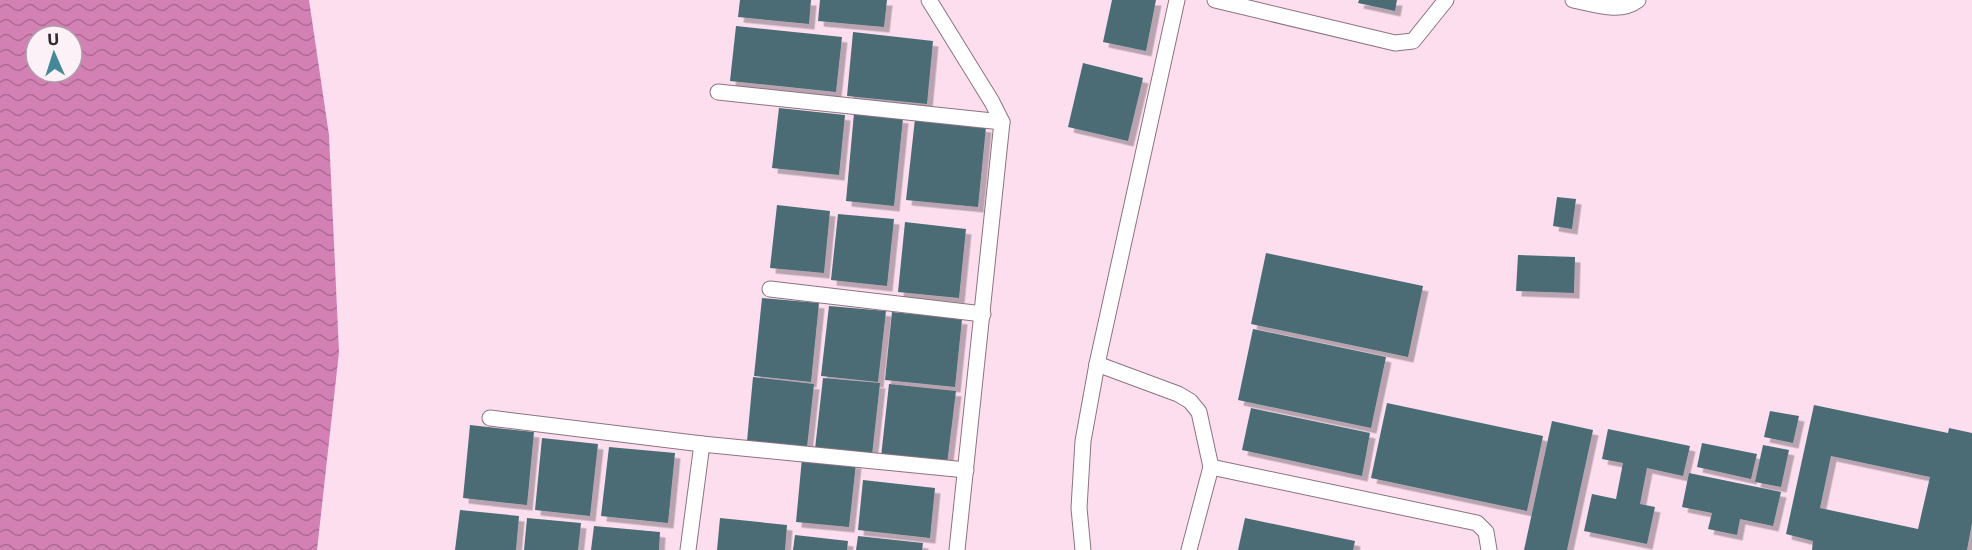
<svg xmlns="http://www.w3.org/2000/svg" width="1972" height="550" font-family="Commissioner,sans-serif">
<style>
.water{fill:url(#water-waves);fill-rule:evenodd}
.building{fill:#4b6c75;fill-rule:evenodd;filter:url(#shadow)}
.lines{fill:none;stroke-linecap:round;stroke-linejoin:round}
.lane-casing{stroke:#8d7382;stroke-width:17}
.lane{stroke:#fff;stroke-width:15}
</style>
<defs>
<pattern id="water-waves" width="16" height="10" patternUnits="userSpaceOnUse" patternTransform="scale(1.5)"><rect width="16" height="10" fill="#d381b4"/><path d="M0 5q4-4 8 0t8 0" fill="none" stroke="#ac6a93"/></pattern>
<filter id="shadow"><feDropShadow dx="5.5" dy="5.5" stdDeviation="0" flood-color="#0004"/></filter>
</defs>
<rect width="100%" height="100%" fill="#fcdeef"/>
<!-- water -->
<path class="water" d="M0 0H309L329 135 339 352 317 550H0ZM36 36H72V72H36Z"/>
<!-- building -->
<g class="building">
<polygon points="740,0 811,0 809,24 738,17"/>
<polygon points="820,0 887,0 884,27 818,21"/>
<polygon points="1112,0 1156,0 1146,51 1103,42"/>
<polygon points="1359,0 1397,0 1395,11 1358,3"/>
<polygon points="736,26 842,37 836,92 730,81"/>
<polygon points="853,32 933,41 927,104 847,96"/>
<polygon points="1083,63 1143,78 1128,141 1068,127"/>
<polygon points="779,108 845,115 839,175 772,168"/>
<polygon points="854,113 903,118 894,206 846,201"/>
<polygon points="915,119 986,127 978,207 906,200"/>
<polygon points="1557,197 1576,199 1572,229 1553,226"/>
<polygon points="777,205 830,211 824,273 770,268"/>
<polygon points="838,214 894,219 887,286 831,280"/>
<polygon points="905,222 966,229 959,298 898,292"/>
<polygon points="1266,253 1423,286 1408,357 1251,324"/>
<polygon points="1518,255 1575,257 1574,293 1516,291"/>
<polygon points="762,298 819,303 811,382 754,376"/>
<polygon points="829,306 886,311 878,382 821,376"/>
<polygon points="892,312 962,319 955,387 885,380"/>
<polygon points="1253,329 1386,357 1371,428 1238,400"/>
<polygon points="753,377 814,384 807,447 747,441"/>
<polygon points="823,378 880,383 872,455 815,449"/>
<polygon points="889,384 956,391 947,464 881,457"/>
<polygon points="1387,403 1543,436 1527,511 1371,478"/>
<path d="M1814 405 1948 433 1949 428 1972 433V523L1967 550H1812L1813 541 1786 534ZM1831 456 1930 477 1918 529 1820 508Z"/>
<polygon points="1251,408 1370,433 1362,476 1242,450"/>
<polygon points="1770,411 1799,416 1793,443 1764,437"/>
<polygon points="1552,421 1593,430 1567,550 1524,550"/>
<polygon points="470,425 534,432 527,505 463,498"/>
<polygon points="1608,429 1690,446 1683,476 1647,468 1640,504 1655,507 1647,544 1584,531 1592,494 1616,499 1623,463 1602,459"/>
<polygon points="542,438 598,444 590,516 535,510"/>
<polygon points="1702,443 1757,454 1751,479 1697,467"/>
<polygon points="1763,445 1789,450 1781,487 1755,482"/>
<polygon points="609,447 675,453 668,523 601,516"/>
<polygon points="802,458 856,463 849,527 796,522"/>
<polygon points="1689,473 1781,492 1773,526 1740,519 1737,535 1708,529 1712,513 1682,507"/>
<polygon points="863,480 935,488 930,538 858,530"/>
<polygon points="460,510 519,516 516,550 455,550"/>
<polygon points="527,518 581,523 578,550 524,550"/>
<polygon points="720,518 787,525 785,550 717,550"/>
<polygon points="1245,518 1355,541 1353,550 1238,550"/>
<polygon points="594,526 660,532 659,550 591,550"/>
<polygon points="795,535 848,541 847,550 793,550"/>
<polygon points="858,536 923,543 922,550 856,550"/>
</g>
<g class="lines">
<defs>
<g id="lane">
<polyline points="929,0 992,102 1002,122 957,550"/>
<polyline points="1215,0 1395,43 1413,41 1446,0"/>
<path d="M1573 0C1594 4 1620 14 1638 0"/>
<polyline points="718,92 1002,122"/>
<polyline points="770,289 983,314"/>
<polyline points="1097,364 1178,394 1190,401 1199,412 1211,467 1189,550"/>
<polyline points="490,418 702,444"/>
<polyline points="1211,467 1477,523 1486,532 1489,550"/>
<polyline points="688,550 702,444 966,470"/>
<polyline points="1083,550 1079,508 1083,441 1097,364 1177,0"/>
</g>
</defs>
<!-- lane casing -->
<use href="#lane" class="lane-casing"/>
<!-- lane -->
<use href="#lane" class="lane"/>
</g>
<!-- north arrow -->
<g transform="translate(54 54) rotate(357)"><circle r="28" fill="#fdf1f8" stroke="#ada1a8" stroke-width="1.5"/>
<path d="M0-4.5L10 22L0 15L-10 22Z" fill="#458898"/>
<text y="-9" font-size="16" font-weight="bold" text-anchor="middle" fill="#34292f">U</text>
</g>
</svg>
